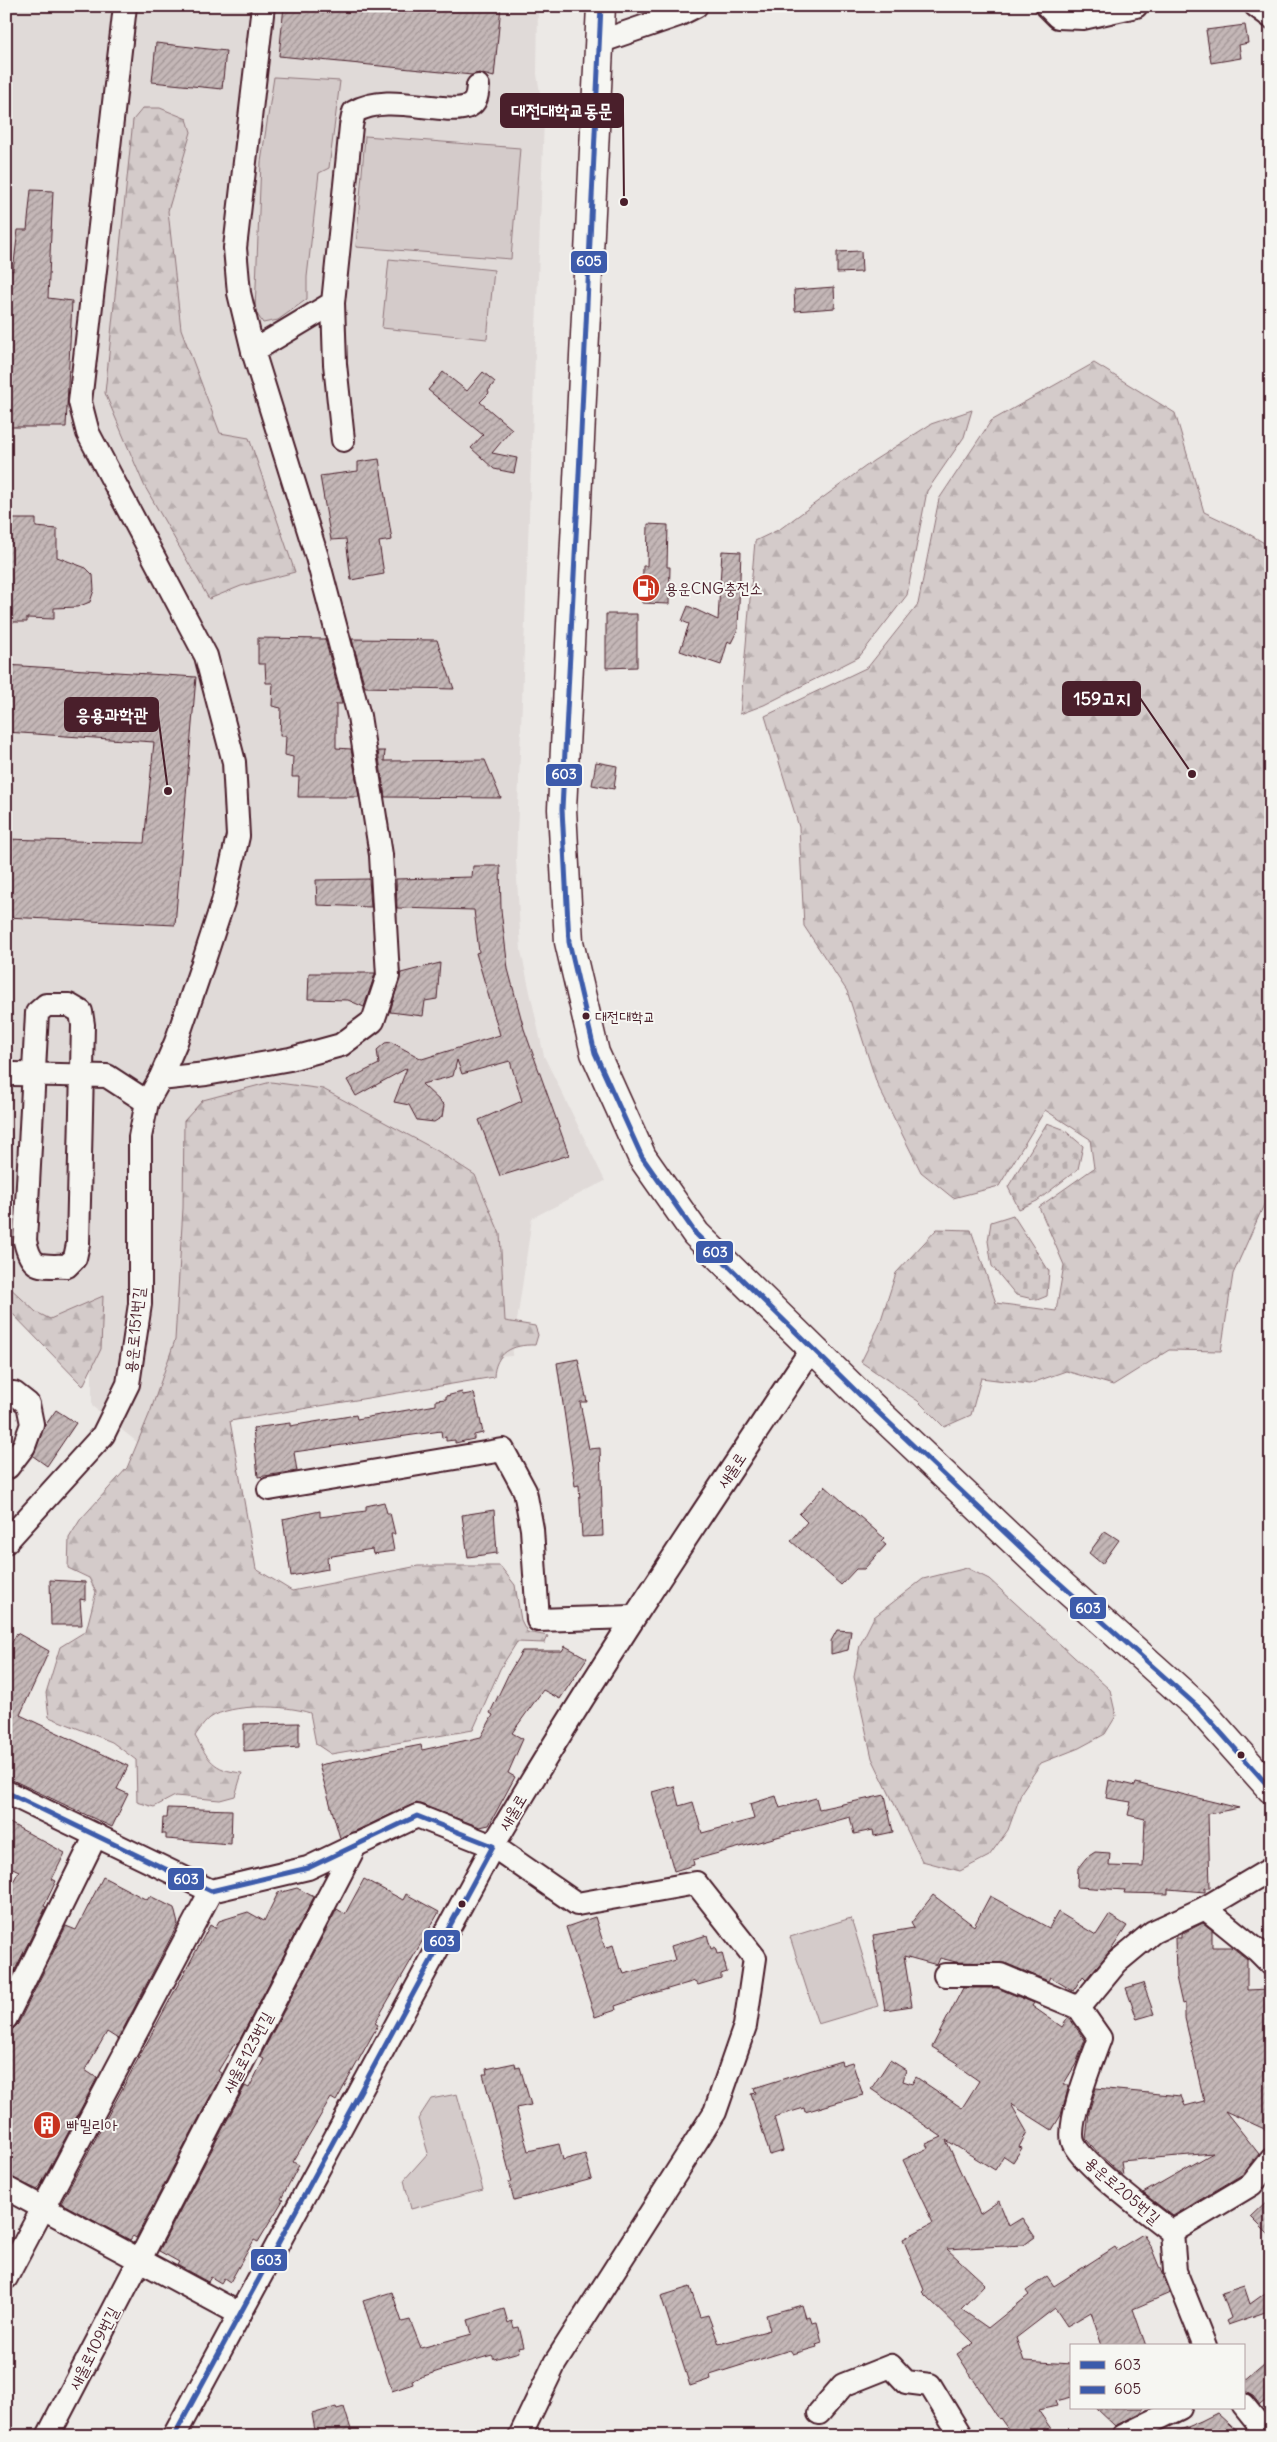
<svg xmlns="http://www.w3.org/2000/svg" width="1277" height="2442" font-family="Delius,'Poor Story',sans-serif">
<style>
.built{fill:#e0dad8}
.green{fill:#d4cbca;stroke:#8f757a}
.forest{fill:url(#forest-firs);stroke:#8f757a}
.cemetery{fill:url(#cemetery-stones);stroke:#8f757a}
.building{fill:url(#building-hatch);stroke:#4a1f2b}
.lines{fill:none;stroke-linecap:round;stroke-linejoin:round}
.minor-casing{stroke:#4a1f2b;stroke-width:26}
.major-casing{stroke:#4a1f2b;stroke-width:31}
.minor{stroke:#f6f6f2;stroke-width:22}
.major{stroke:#f6f6f2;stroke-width:28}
.bus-1-casing{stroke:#f6f6f2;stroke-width:9}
.bus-2-casing{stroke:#f6f6f2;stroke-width:9}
.bus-1{stroke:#3d5bab;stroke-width:5}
.bus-2{stroke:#3d5bab;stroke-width:5}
.bus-dot{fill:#4a1f2b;stroke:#f6f6f2;stroke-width:2}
.labels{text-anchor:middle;stroke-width:4;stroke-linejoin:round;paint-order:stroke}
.bus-label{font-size:15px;fill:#4a1f2b;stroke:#f6f6f2;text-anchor:start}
.poi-label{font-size:16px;fill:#4a1f2b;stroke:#f6f6f2;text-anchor:start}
.street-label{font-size:16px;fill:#4a1f2b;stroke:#f6f6f2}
.leader{fill:none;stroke:#4a1f2b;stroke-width:2}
.callout-dot{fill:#4a1f2b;stroke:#f6f6f2;stroke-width:2}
.callout{fill:#4a1f2b;stroke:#4a1f2b;stroke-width:2}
.callout-label{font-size:18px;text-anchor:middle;font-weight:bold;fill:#fff}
.line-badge{stroke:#f6f6f2;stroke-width:2}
.badge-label{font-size:14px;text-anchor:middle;font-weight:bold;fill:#fff}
</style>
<defs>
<pattern id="forest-firs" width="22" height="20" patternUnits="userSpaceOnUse" patternTransform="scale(1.25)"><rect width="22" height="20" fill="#d4cbca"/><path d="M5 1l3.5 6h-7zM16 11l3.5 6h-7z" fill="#b8aeae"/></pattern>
<pattern id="cemetery-stones" width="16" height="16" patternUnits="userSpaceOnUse" patternTransform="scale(1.25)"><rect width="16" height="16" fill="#d4cbca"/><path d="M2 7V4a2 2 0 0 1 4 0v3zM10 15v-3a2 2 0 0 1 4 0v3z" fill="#b8aeae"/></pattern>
<pattern id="building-hatch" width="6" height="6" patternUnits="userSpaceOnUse" patternTransform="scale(1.25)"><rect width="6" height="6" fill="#c4b7b7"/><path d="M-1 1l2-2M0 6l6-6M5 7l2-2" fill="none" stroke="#a19495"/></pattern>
</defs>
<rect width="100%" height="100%" fill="#ece9e6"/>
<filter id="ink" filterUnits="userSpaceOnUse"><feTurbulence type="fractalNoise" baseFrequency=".02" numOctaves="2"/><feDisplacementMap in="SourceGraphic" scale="10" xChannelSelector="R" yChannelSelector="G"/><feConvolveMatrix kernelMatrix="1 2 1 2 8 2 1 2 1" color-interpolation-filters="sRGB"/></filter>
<g filter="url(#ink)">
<!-- built -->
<polygon class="built" points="6,6 538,6 537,74 544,119 516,860 521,951 544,1056 605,1181 532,1218 512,1356 269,1373 142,1446 92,1406 92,1368 6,1289"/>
<!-- green -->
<g class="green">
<polygon points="274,77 340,81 329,168 319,173 307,277 307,299 278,320 263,323 255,311 261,162"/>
<polygon points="365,136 520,148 511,259 356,247"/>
<polygon points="389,259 494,270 487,339 382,328"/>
<polygon points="851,1918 878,2006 818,2024 790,1937"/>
<polygon points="457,2094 483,2190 411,2209 404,2180 428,2153 418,2119 431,2099"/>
</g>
<!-- forest -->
<g class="forest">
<polygon points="143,108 160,108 187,119 191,132 168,211 181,329 220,433 249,438 295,572 241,586 209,599 144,485 105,393 133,120"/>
<polygon points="1094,363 1175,413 1204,512 1244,531 1271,547 1271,1189 1233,1274 1221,1351 1169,1350 1113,1385 1066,1371 1029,1384 981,1378 971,1415 944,1427 918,1401 861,1362 879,1326 896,1273 937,1229 971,1230 996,1303 1056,1311 1064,1265 1039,1207 1094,1168 1090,1139 1045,1110 999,1186 953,1198 921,1172 877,1084 847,991 804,926 799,827 765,716 868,667 918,604 939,499 991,421"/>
<polygon points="972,410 964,437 927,491 907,595 859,657 764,705 740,714 755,541 780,529 873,461 931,424"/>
<path d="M271 1082 323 1089 436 1150 475 1175 500 1234 505 1321 535 1326 538 1335 535 1345C512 1344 495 1353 494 1377L230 1421 256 1569 292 1591 418 1566H500L515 1585 521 1620 527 1632 548 1636 545 1643 517 1642 500 1669 473 1730 331 1754 316 1744 310 1713C287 1705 231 1703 210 1718 205 1722 199 1730 195 1736 209 1760 212 1770 242 1773L235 1796 220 1800 175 1796 154 1807 137 1802 136 1760 112 1742 49 1717 46 1693 60 1647 86 1631 96 1592 89 1578 68 1568 69 1538 80 1520 127 1468 151 1410 175 1340 183 1208 184 1121 203 1100Z"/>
<polygon points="6,1284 36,1312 50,1319 103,1296 101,1349 83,1386 6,1307"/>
<polygon points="967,1568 989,1579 1110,1690 1116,1716 1105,1734 1079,1748 1041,1763 1022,1791 1008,1830 989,1856 960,1871 922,1861 872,1758 854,1677 860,1645 874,1617 923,1579"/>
</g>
<!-- cemetery -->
<g class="cemetery">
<polygon points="1047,1123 1063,1129 1083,1146 1078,1169 1037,1201 1019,1209 1008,1187"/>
<polygon points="1013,1215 1049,1271 1047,1296 1037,1300 1016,1295 992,1266 988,1241 991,1222"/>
</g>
<!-- building -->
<g class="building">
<polygon points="284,6 501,6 494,77 479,73 472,75 279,56"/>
<polygon points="1245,25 1248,43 1239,45 1241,58 1211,63 1206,30"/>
<polygon points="156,43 226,51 222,89 152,82"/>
<polygon points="31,190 53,191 48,298 72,301 66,427 6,427 6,270 13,271 18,230 27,230"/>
<polygon points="861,251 862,272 837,273 837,252"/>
<polygon points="834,287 835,308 795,311 794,290"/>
<polygon points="443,372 467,391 483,372 495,382 488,391 489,393 480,402 512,429 492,453 517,458 514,473 494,469 471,448 483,435 428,390"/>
<polygon points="379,459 392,540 379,542 384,574 351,580 346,539 331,540 320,476 358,471 358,462"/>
<polygon points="6,519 36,519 36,527 57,529 57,557 86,568 93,575 94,590 90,602 77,607 54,608 54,619 27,618 27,622 6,622"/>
<polygon points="648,524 668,525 667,567 670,567 669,604 642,603 643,566 647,566"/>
<polygon points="722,551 741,552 738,629 731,643 728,641 721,665 680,651 689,624 682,621 688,606 718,620"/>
<polygon points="606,614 637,614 637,667 606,668"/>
<polygon points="258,638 325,639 342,704 336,704 336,748 351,749 359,797 298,797 299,777 292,777 293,757 285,755 286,736 280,736 281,708 272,706 273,683 266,683 265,664 258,664"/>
<polygon points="352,639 437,640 454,689 365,687"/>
<polygon points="6,665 196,677 175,925 6,917 6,839 144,843 154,742 6,732"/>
<polygon points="378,751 385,751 384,761 485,760 501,798 385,797"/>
<polygon points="596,762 617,766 614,789 592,785"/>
<polygon points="473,866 500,866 501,910 508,969 524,1029 569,1155 500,1176 479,1120 522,1101 510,1061 462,1074 457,1060 453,1076 422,1084 444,1105 442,1117 434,1122 417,1120 409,1105 394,1102 407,1068 356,1096 347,1080 379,1064 377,1050 385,1043 391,1042 422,1059 500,1035 476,953 479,952 474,910 397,908 396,879 472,877"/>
<polygon points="369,879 371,907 317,905 316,880"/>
<polygon points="440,963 437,999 425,1001 423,1016 390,1012 401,973"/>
<polygon points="309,973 375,973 375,974 364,1007 348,1000 308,999"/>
<polygon points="578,1359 587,1402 580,1402 589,1449 600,1448 603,1536 582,1537 579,1485 575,1486 557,1363"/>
<polygon points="462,1392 463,1395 474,1393 479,1414 483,1433 474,1435 474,1439 455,1443 455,1440 446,1441 446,1437 442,1438 441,1431 294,1452 297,1471 258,1477 253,1428 290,1423 290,1426 356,1415 357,1419 436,1405 436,1400 446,1399 446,1396"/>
<polygon points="56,1410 76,1423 47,1466 33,1456 44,1427"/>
<polygon points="825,1486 884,1538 881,1541 886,1545 864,1569 856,1569 841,1585 791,1541 807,1522 799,1514"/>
<polygon points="384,1502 387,1513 390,1513 395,1534 391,1534 394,1551 373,1554 372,1549 327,1557 328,1569 291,1576 283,1519 320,1511 320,1517 366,1511 366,1506"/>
<polygon points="494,1510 497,1553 468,1557 462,1515"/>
<polygon points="1105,1531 1119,1540 1102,1564 1089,1553"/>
<polygon points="50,1580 85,1582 85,1600 80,1599 82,1625 51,1625"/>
<polygon points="837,1630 851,1631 848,1650 831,1654 831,1641"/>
<polygon points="17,1633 49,1651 20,1715 128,1766 117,1789 128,1794 112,1827 6,1777 6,1654"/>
<polygon points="565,1646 587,1658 560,1699 543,1690 512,1733 523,1739 508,1773 515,1777 489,1825 480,1827 416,1803 340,1838 319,1765 421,1745 422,1750 481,1737 493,1715 490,1713 509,1673 522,1651 562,1651"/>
<polygon points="299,1723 299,1747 244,1751 244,1724"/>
<polygon points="1109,1780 1135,1786 1136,1783 1239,1808 1208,1814 1210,1888 1205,1888 1205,1892 1168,1889 1168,1894 1124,1893 1125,1890 1077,1887 1078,1868 1086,1858 1095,1852 1110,1853 1109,1866 1143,1867 1145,1819 1128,1815 1131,1802 1106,1798"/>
<polygon points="674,1786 679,1806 693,1802 702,1833 754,1819 750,1804 776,1796 780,1808 816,1798 819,1809 885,1795 893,1832 874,1836 873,1830 854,1834 850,1817 693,1860 694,1865 674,1871 652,1792"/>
<polygon points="168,1808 232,1810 231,1844 166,1839 166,1834 162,1834 163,1818 167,1818"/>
<polygon points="6,1821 65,1853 52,1879 56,1881 44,1906 46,1907 6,1988 6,1895 19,1871 6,1865"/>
<polygon points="103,1877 147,1900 150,1896 174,1908 178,1924 118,2039 107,2032 85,2070 97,2078 38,2190 6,2175 6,2031 13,2029 18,2024 66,1926 76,1930"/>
<polygon points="364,1879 403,1900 406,1894 439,1912 375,2023 378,2025 336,2101 331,2098 293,2162 299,2165 281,2199 283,2200 258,2242 254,2240 230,2282 224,2278 221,2283 211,2277 208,2282 177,2265 179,2262 159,2251 245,2086 249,2088 264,2059 260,2057 337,1909 345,1914"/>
<polygon points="297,1888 314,1897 237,2045 235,2043 218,2071 222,2074 136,2238 133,2236 130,2240 61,2203 210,1925 215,1928 219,1921 248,1912 264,1921 278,1893"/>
<polygon points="933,1895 974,1926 990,1896 1049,1928 1058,1912 1096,1935 1109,1915 1127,1926 1111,1950 1086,1979 1083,1976 1073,1991 1050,1977 1048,1981 1005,1963 956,1962 940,1958 937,1965 904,1956 912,2006 885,2010 873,1935 914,1928 911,1923"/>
<polygon points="595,1917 605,1948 613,1945 620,1969 622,1968 624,1974 675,1960 671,1946 707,1935 711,1949 715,1947 717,1954 722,1953 727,1972 721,1974 721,1978 698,1985 695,1981 654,1993 615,2006 616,2010 595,2017 566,1927"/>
<polygon points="1203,1923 1212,1930 1212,1947 1232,1947 1247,1959 1247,1990 1270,1989 1271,2132 1225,2111 1259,2154 1243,2174 1173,2216 1143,2193 1213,2153 1121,2161 1123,2176 1098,2153 1086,2139 1089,2112 1096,2088 1181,2096 1185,2106 1204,2101 1185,2018 1185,2003 1182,2004 1176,1977 1175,1938 1181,1938 1181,1934"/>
<polygon points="1143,1983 1154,2014 1137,2019 1126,1988"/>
<polygon points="963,1988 997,1988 1034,2003 1032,2006 1062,2027 1068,2018 1070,2019 1085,2040 1076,2064 1063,2085 1069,2085 1061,2115 1052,2130 1011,2104 1027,2132 1019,2147 1022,2148 1013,2162 1004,2156 995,2170 946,2140 980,2214 999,2201 1009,2226 1022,2218 1035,2237 1024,2245 947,2249 985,2284 961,2309 988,2328 1029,2295 1026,2291 1047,2276 1054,2286 1115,2247 1117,2250 1143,2234 1151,2247 1170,2293 1133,2309 1146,2346 1102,2346 1091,2312 1067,2326 1055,2308 1016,2338 1024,2361 1071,2364 1071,2397 1055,2401 1057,2406 1038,2410 1056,2436 1013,2436 1000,2418 999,2419 957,2354 974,2343 922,2292 924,2290 903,2239 933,2223 903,2160 928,2148 926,2144 942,2137 871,2089 890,2060 906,2070 903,2081 912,2084 916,2077 962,2108 979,2081 956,2065 958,2063 932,2047"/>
<polygon points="841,2061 842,2065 852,2062 863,2095 805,2112 804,2108 774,2117 783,2151 770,2155 751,2094 756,2093 754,2088"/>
<polygon points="515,2063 516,2068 520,2067 531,2105 516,2108 528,2151 559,2144 563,2160 585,2154 592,2179 514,2200 509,2182 512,2182 483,2074 487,2074 486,2069"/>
<polygon points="1271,2198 1271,2237 1251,2217"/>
<polygon points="1244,2286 1250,2304 1271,2289 1271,2310 1228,2325 1226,2321 1231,2318 1222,2293"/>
<polygon points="690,2287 700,2317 708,2315 719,2344 770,2330 766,2315 802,2305 806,2318 810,2317 812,2323 817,2322 822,2342 816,2344 817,2347 793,2354 790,2350 710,2375 711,2379 690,2386 661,2296"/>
<polygon points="392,2292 402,2322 410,2320 421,2348 472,2334 468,2320 504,2309 508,2323 512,2321 514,2328 519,2327 524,2347 518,2348 519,2352 494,2359 492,2355 451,2367 412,2380 413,2384 392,2391 363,2301"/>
<polygon points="1271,2359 1271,2396 1260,2405 1253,2396 1243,2392 1243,2383"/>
<polygon points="336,2407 337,2409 344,2407 353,2436 316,2436 312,2414"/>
<polygon points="1096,2408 1144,2408 1140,2413 1115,2426"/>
<polygon points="1217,2413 1242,2436 1165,2436 1201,2421"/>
</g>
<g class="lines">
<defs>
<g id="minor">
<polyline points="1047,6 1058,17 1083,18 1136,6"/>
<polyline points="1256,6 1271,17"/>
<polyline points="599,42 678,15 696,6"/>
<polyline points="333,303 335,364 343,440"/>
<path d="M253 351 333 303 351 126 354 112C380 97 413 106 442 108 450 109 461 110 469 106 477 102 477 94 478 86"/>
<path d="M46 1005H69L81 1012 83 1025 78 1244 75 1258 67 1266C40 1265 32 1271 25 1241L37 1013Z"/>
<polyline points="13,1074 107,1076 147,1102"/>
<polyline points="160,1079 206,1074 290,1059 341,1045 373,1021 388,976 381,855 359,716 317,557 253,351 239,293 235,248 263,6"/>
<polyline points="6,1393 14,1393 28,1404 32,1424 24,1446 8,1467"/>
<polyline points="269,1489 503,1450 525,1491 532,1529 538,1620 632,1617"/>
<polyline points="6,1542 103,1435 128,1384 140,1304 140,1137 147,1102 160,1079 176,1042 204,960 223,902 238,836 234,762 206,656 88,433 80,402 125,6"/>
<polyline points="6,1792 211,1891 308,1868 417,1816 493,1846 577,1904 696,1883 755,1958 745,2026 715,2112 555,2363 520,2436"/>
<polyline points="1205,1908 1258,1951 1271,1964"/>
<path d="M945 1975H1000L1079 2008 1100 2038C1092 2060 1067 2121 1073 2142 1080 2163 1151 2215 1172 2232L1175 2271 1205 2346"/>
<polyline points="1079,2008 1117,1962 1153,1932 1205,1908 1271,1869"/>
<polyline points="6,2018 96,1835"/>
<polyline points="6,2188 240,2314"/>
<polyline points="1172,2232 1252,2184 1271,2160"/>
<polyline points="6,2278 211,1891"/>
<polyline points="1243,2405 1268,2436"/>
<polyline points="819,2413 843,2385 891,2366 906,2382 930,2385 961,2436"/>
<polyline points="48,2436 356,1844"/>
<path d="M174 2436 493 1846C593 1675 703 1512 813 1347"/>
<polyline points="1123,2436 1180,2408"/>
</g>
<polyline id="major" points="601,6 562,809 569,942 595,1053 642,1157 696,1234 862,1397 1036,1562 1198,1707 1271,1789"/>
</defs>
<!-- minor casing -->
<use href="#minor" class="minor-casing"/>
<!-- major casing -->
<use href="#major" class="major-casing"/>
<!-- minor -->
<use href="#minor" class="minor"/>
<!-- major -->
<use href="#major" class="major"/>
<defs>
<g id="bus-1">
<polyline points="577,517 562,809 569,942 595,1053 642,1157 696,1234 862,1397 1036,1562 1198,1707 1271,1789"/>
<polyline points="6,1792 211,1891 308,1868 417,1816 493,1846 174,2436"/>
</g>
<polyline id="bus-2" points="577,517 601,6"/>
</defs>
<!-- bus-1 casing -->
<use href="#bus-1" class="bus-1-casing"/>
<!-- bus-2 casing -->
<use href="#bus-2" class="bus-2-casing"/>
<!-- bus-1 -->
<use href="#bus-1" class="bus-1"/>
<!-- bus-2 -->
<use href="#bus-2" class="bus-2"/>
</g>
</g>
<!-- icons -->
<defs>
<symbol id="fuel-disc" viewBox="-11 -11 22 22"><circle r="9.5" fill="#c8321e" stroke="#f6f6f2"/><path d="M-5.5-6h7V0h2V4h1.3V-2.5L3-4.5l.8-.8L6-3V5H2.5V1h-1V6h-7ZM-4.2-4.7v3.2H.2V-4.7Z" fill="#fff"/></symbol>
<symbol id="building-disc" viewBox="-11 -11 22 22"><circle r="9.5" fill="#c8321e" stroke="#f6f6f2"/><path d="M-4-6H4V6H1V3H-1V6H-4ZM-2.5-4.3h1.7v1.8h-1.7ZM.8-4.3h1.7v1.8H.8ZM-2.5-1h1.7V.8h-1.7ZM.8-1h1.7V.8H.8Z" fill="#fff"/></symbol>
</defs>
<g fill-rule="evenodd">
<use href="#fuel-disc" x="630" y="572" width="32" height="32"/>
<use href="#building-disc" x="31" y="2109" width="32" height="32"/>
</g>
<!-- markers -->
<g class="bus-dot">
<circle cx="586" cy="1016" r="4.5"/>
<circle cx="1241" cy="1755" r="4.5"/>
<circle cx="462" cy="1904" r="4.5"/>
</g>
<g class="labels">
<!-- bus labels -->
<g class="bus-label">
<text x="595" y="1022">대전대학교</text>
</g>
<!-- poi labels -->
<g class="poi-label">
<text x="665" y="594">용운CNG충전소</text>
<text x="66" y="2131">빠밀리아</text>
</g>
<!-- street labels -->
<g class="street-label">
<text transform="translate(134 1330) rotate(-84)" y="6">용운로151번길</text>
<text transform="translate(731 1470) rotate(-56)" y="6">새울로</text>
<text transform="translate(512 1812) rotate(-59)" y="6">새울로</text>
<text transform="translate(247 2052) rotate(-62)" y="6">새울로123번길</text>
<text transform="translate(1123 2190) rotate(41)" y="6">용운로205번길</text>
<text transform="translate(93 2348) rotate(-63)" y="6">새울로109번길</text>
</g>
</g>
<!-- callouts -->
<path class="leader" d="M624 202L623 111M1192 774L1140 698M168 791L158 715"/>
<g class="callout-dot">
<circle cx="624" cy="202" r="5"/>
<circle cx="1192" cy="774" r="5"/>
<circle cx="168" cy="791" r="5"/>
</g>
<g class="callout">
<rect x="501" y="94" width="122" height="33" rx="5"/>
<rect x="1063" y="682" width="77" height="33" rx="5"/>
<rect x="65" y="698" width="93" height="33" rx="5"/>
</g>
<g class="callout-label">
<text x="562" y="117">대전대학교동문</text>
<text x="1102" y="705">159고지</text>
<text x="112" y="721">응용과학관</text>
</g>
<g class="line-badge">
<rect x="570" y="250" width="38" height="24" rx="5" fill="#3d5bab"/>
<rect x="545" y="763" width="38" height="24" rx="5" fill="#3d5bab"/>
<rect x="695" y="1240" width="39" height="24" rx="5" fill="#3d5bab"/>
<rect x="1069" y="1596" width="38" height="24" rx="5" fill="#3d5bab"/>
<rect x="167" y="1867" width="38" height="24" rx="5" fill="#3d5bab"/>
<rect x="423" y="1929" width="38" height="24" rx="5" fill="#3d5bab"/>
<rect x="250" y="2248" width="38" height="24" rx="5" fill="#3d5bab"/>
</g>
<g class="badge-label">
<text x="589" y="266">605</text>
<text x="564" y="779">603</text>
<text x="715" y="1257">603</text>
<text x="1088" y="1613">603</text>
<text x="186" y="1884">603</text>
<text x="442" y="1946">603</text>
<text x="269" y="2265">603</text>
</g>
<!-- margin -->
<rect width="1277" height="2442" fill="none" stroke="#f6f6f2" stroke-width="25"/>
<rect x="12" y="12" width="1252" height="2417" fill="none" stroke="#4a1f2b" stroke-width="2" filter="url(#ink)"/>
<!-- legend -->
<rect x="1070" y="2344" width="175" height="65" fill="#f6f6f2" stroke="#b1a0a2"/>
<rect x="1080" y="2361" width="25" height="8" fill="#3d5bab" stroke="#b1a0a2"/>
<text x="1114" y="2370" font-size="15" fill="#4a1f2b">603</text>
<rect x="1080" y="2386" width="25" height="8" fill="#3d5bab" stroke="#b1a0a2"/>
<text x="1114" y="2394" font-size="15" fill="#4a1f2b">605</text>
</svg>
